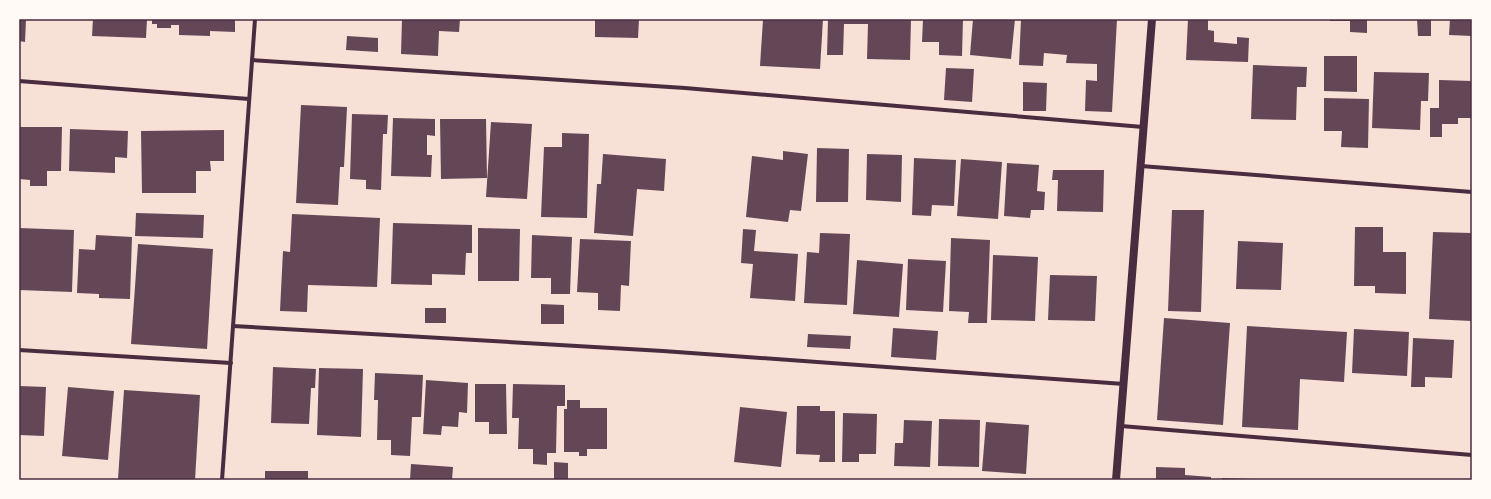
<svg xmlns="http://www.w3.org/2000/svg" width="1491" height="499" font-family="'Space Grotesk',sans-serif">
<style>
.building{fill:#644757}
.lines{fill:none;stroke-linecap:round;stroke-linejoin:round}
.minor{stroke:#4a2c40;stroke-width:4}
.secondary{stroke:#4a2c40;stroke-width:8}
.neatline{fill:none;stroke:#4a2c40;stroke-width:1.5}
</style>
<rect width="100%" height="100%" fill="#f7e1d7"/>
<!-- building -->
<g class="building">
<polygon points="19,19 26,19 25,42 19,41"/>
<polygon points="93,19 147,19 146,38 92,36"/>
<polygon points="152,19 235,19 235,32 210,31 210,36 179,35 179,25 171,25 171,28 157,28 157,24 152,24"/>
<polygon points="402,19 460,19 459,32 439,31 438,56 401,54"/>
<polygon points="595,19 639,19 638,38 595,37"/>
<polygon points="763,19 823,19 820,69 760,66"/>
<polygon points="828,19 911,19 910,60 867,59 868,24 844,24 843,55 827,55"/>
<polygon points="923,19 963,19 962,56 939,55 939,42 922,42"/>
<polygon points="973,19 1015,19 1011,59 970,55"/>
<polygon points="1021,19 1117,19 1112,112 1085,111 1086,80 1097,81 1097,64 1066,63 1067,55 1044,53 1043,66 1019,65"/>
<polygon points="1188,19 1208,19 1208,30 1214,31 1214,42 1237,44 1237,37 1249,38 1248,62 1186,60"/>
<polygon points="1330,19 1367,19 1367,33 1350,32 1350,21 1330,21"/>
<polygon points="1417,19 1431,19 1431,36 1418,36"/>
<polygon points="1450,19 1472,19 1472,36 1449,35"/>
<polygon points="347,36 378,38 378,52 346,50"/>
<polygon points="1324,56 1357,56 1357,92 1324,91"/>
<polygon points="1253,65 1307,67 1306,87 1297,87 1296,120 1251,119"/>
<polygon points="946,68 974,69 972,102 944,100"/>
<polygon points="1374,72 1429,73 1428,101 1421,101 1420,130 1372,128"/>
<polygon points="1439,80 1472,81 1472,118 1458,118 1458,124 1442,124 1442,137 1430,137 1430,108 1439,108"/>
<polygon points="1023,82 1047,83 1046,111 1023,111"/>
<polygon points="1324,98 1369,99 1368,148 1341,147 1342,131 1324,131"/>
<polygon points="301,105 347,107 344,167 340,167 338,205 296,203"/>
<polygon points="352,114 388,115 387,134 383,134 381,190 366,189 366,180 350,179"/>
<polygon points="393,118 435,119 435,136 427,135 427,155 432,155 431,177 391,176"/>
<polygon points="440,119 486,119 487,178 441,179"/>
<polygon points="491,122 532,124 527,199 486,197"/>
<polygon points="19,127 62,127 61,171 47,171 47,186 30,186 30,180 19,179"/>
<polygon points="70,129 128,131 127,158 115,157 115,173 69,171"/>
<polygon points="224,130 224,161 210,161 211,171 196,171 196,193 142,193 141,131"/>
<polygon points="562,133 589,134 587,218 541,217 544,147 562,147"/>
<polygon points="817,148 849,149 848,202 816,202"/>
<polygon points="783,151 808,154 801,211 790,210 788,222 746,217 752,156 783,160"/>
<polygon points="603,154 666,159 664,191 637,189 633,236 594,233 597,184 601,184"/>
<polygon points="867,154 902,155 901,202 866,200"/>
<polygon points="914,158 956,160 954,206 932,205 931,216 912,215"/>
<polygon points="961,159 1002,162 998,219 957,216"/>
<polygon points="1007,163 1039,165 1037,191 1045,192 1044,210 1031,210 1030,218 1004,216"/>
<polygon points="1053,170 1104,170 1103,212 1057,211 1058,180 1052,180"/>
<polygon points="1172,210 1204,210 1201,312 1168,311"/>
<polygon points="136,213 204,215 203,238 135,236"/>
<polygon points="292,214 380,218 377,287 308,285 307,312 280,311 283,251 290,252"/>
<polygon points="393,223 472,225 472,253 466,253 465,275 432,274 432,285 391,284"/>
<polygon points="1355,227 1383,227 1383,252 1406,252 1406,294 1375,293 1375,286 1354,286"/>
<polygon points="19,228 74,230 72,292 19,290"/>
<polygon points="478,228 520,229 519,281 478,281"/>
<polygon points="743,229 756,230 754,251 798,254 795,301 750,298 753,264 741,263"/>
<polygon points="1433,232 1472,233 1472,321 1429,319"/>
<polygon points="820,233 850,234 847,305 804,303 807,252 819,253"/>
<polygon points="96,235 132,237 130,299 99,298 99,294 77,293 79,249 95,250"/>
<polygon points="532,235 572,237 570,294 551,294 551,278 531,278"/>
<polygon points="951,238 990,240 987,323 968,323 969,312 949,311"/>
<polygon points="580,239 631,241 629,286 621,285 620,311 598,310 598,293 577,292"/>
<polygon points="1238,241 1283,243 1281,290 1236,289"/>
<polygon points="138,244 213,249 207,349 131,344"/>
<polygon points="993,255 1038,257 1035,321 991,320"/>
<polygon points="908,259 946,261 943,312 906,310"/>
<polygon points="857,260 903,264 899,317 853,314"/>
<polygon points="1050,275 1097,276 1095,321 1048,320"/>
<polygon points="541,304 564,305 564,324 541,324"/>
<rect x="425" y="308" width="21" height="15"/>
<polygon points="1164,318 1230,323 1223,425 1157,420"/>
<polygon points="1247,326 1347,332 1344,382 1300,379 1298,430 1242,427"/>
<polygon points="893,328 938,331 936,360 891,357"/>
<polygon points="1354,329 1409,332 1407,376 1352,373"/>
<polygon points="808,334 851,336 850,349 807,347"/>
<polygon points="1413,338 1454,340 1452,378 1425,377 1425,387 1411,387"/>
<polygon points="273,367 316,369 315,388 311,388 309,424 271,423"/>
<polygon points="319,368 363,369 361,437 317,435"/>
<polygon points="375,373 423,375 421,417 412,417 410,456 391,455 391,440 377,440 378,400 374,400"/>
<polygon points="426,380 468,383 467,413 459,412 458,427 442,426 441,435 423,434"/>
<polygon points="475,384 506,384 507,434 489,434 489,422 475,422"/>
<polygon points="513,384 565,385 565,406 557,406 556,453 547,453 547,465 533,464 533,449 518,449 519,418 512,418"/>
<polygon points="19,386 46,387 44,436 19,435"/>
<polygon points="68,387 114,391 108,460 62,456"/>
<polygon points="124,390 200,395 195,480 118,479"/>
<polygon points="567,400 580,400 580,408 607,408 607,449 587,449 587,456 579,456 579,452 564,452 564,409 567,409"/>
<polygon points="797,406 820,406 820,411 835,411 835,462 819,462 820,455 796,454"/>
<polygon points="740,407 787,412 781,467 734,462"/>
<polygon points="843,413 877,414 876,454 859,454 859,462 842,462"/>
<polygon points="939,419 980,420 979,467 938,466"/>
<polygon points="904,420 932,421 930,467 894,466 895,443 903,443"/>
<polygon points="986,422 1029,425 1026,474 982,471"/>
<polygon points="554,462 568,463 568,480 554,480"/>
<polygon points="411,464 453,467 452,480 410,480"/>
<polygon points="1156,467 1185,468 1185,475 1211,477 1211,480 1156,480"/>
<rect x="265" y="471" width="43" height="9"/>
<polygon points="1222,478 1253,479 1253,480 1222,480"/>
</g>
<g class="lines">
<!-- minor -->
<g class="minor">
<polyline points="252,60 685,88 1143,127"/>
<polyline points="19,81 249,99"/>
<polyline points="1141,166 1472,192"/>
<polyline points="233,326 663,351 1124,384"/>
<polyline points="19,350 231,363"/>
<polyline points="1121,426 1472,455"/>
<polyline points="222,480 255,19"/>
</g>
<!-- secondary -->
<polyline class="secondary" points="1116,480 1152,19"/>
</g>
<!-- border -->
<rect width="1491" height="499" fill="none" stroke="#fffaf5" stroke-width="40"/>
<rect x="20" y="20" width="1451" height="459" class="neatline"/>
</svg>
